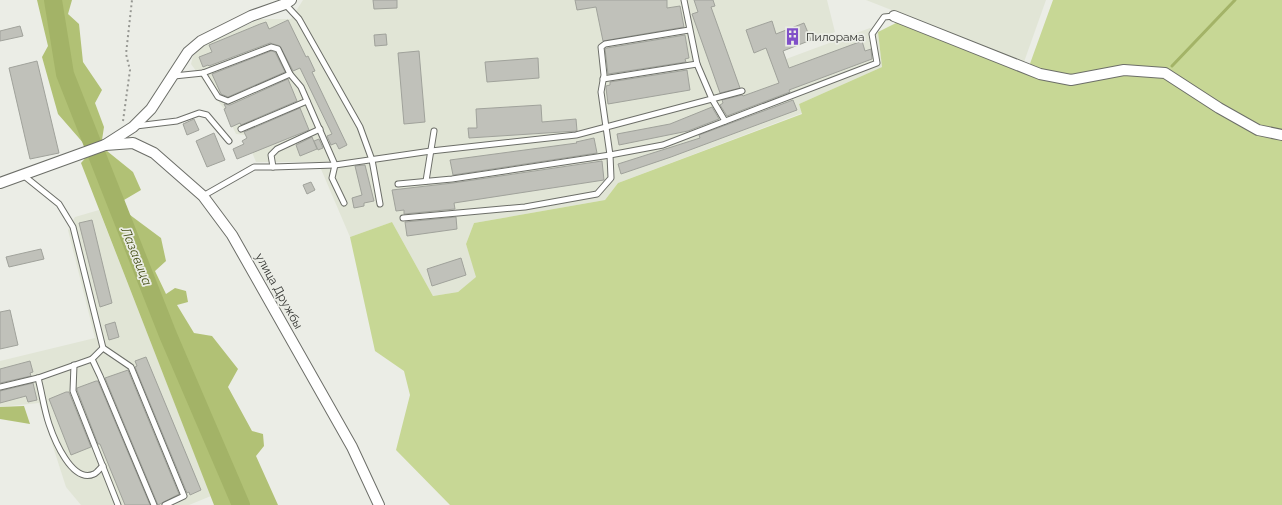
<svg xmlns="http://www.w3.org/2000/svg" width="1282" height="505" font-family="Raleway,sans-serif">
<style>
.built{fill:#e1e5d6}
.green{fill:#c7d795}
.forest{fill:#b1c175}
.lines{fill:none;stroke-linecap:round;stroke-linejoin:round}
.stream{stroke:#a3b367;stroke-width:3}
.river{stroke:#a3b367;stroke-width:18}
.building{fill:#c0c1ba;stroke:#a0a29b}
.service-casing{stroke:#6c6e68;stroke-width:7}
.minor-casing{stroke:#6c6e68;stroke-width:12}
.path{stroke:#969792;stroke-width:2;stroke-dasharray:2 3;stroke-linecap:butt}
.service{stroke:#fff;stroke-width:5}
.minor{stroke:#fff;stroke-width:10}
.labels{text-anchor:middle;stroke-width:3.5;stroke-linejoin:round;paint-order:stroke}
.poi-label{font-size:12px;fill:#333431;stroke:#ebede6;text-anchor:start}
.street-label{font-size:12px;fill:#333431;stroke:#ebede6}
.water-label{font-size:13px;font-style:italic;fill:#465018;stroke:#ebede6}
</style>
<rect width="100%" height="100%" fill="#ebede6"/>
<!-- built -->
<g class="built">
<polygon points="303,0 827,0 835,32 783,51 786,59 870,28 878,32 882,67 799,104 802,113 618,183 605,200 474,223 466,244 477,277 458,292 433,296 392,222 350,237 318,162 256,162 245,135 236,134 224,109 191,64 193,56 205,44 260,19 291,19"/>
<polygon points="866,0 1046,0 1024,62"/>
<polygon points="99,210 211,496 189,505 81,505 66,487 39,403 0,407 0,361 95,338 68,230 75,217"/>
</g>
<!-- green -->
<polygon class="green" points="1053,0 1282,0 1282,505 450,505 396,450 410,395 404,371 375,351 350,237 392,222 433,296 458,292 476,277 466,244 474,223 605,200 618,183 802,114 799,104 882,67 878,32 900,21 1027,72"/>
<!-- forest -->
<g class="forest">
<polygon points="37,0 72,0 68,14 79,24 83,62 102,90 95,103 104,127 102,140 85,145 58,114 42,57 48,46"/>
<polygon points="107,151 133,172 141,190 124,200 126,212 161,238 166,261 155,271 166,294 175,288 186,291 188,302 177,305 194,333 212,336 238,369 228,387 252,431 263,434 264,446 256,456 278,505 214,505 81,163 89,154"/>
<polygon points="24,406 30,424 0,419 0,407"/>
</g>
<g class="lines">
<!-- stream -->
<polyline class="stream" points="1172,66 1235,0"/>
<!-- river -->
<polyline class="river" points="53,0 65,74 168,335 241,505"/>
</g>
<!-- building -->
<g class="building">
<polygon points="373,0 397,0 397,8 374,9"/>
<polygon points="575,0 667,0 667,8 680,6 684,27 603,41 596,7 577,10"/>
<polygon points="694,0 713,0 715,6 711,7 740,88 720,93 692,14 698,12"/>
<polygon points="288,20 306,57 308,56 315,71 312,72 347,145 339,149 336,143 331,145 327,136 332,134 300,68 293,71 280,46 270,43 209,66 208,65 203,67 199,57 212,52 209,45 260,24 266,22 269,29"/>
<polygon points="772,21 776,34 804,23 811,40 783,51 789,68 862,41 865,51 871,49 872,59 789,90 790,92 727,116 720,105 723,103 722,100 742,95 743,96 779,83 766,48 754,53 746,30"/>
<polygon points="20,26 23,36 0,41 0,31"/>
<polygon points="386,34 387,45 375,46 374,35"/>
<polygon points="685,35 689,58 685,59 686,62 608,74 605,49 607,48"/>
<polygon points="271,51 275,52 285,72 228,97 221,94 212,74"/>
<polygon points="419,51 425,122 404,124 398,53"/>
<polygon points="538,58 539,78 487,82 485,62"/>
<polygon points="37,61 59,153 30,159 9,68"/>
<polygon points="687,70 690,90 608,104 606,88 606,86 610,85 610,82"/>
<polygon points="288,79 297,101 241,125 240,123 231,127 224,109 226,108 224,104 230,105"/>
<polygon points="793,100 797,110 671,157 621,174 618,164 700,138 699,135"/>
<polygon points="541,105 542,122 576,119 577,131 469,138 468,128 477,128 476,109"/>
<polygon points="712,107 719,119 688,131 619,145 617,134 670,124"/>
<polygon points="300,108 309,130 237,159 233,149 244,144 242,141 247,138 244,132"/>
<polygon points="194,119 199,130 187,135 183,124"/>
<polygon points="214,133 225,160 207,167 196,141"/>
<polygon points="312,137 317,149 300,156 296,145"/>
<polygon points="594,138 597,153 453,175 450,160 577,143 576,142"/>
<polygon points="319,139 323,148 318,150 314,141"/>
<polygon points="602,161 604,180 454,203 455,209 404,214 404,210 396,211 392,190 453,183"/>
<polygon points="365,165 374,201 364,203 364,206 354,208 352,198 362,195 355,166"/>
<polygon points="311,182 315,190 307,194 303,185"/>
<polygon points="456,217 457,229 407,236 405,222"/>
<polygon points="92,220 112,303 100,307 79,223"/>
<polygon points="41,249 44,259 9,267 6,257"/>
<polygon points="461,258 466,275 432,286 427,269"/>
<polygon points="10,310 18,345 0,349 0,312"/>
<polygon points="115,322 119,337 109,340 105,325"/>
<polygon points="146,357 201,490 190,495 189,492 187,493 135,367 137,366 135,361"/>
<polygon points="30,361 33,372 30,373 31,376 0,383 0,369"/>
<polygon points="128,370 179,494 158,505 105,378"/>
<polygon points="96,381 98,381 150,505 125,505 100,444 98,444 77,390 77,388"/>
<polygon points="33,383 37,400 28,402 26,396 0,403 0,391"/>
<polygon points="66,392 69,392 91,447 71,455 49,399"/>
</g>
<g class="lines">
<defs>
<g id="service">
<polyline points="684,0 697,64 712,99 725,121"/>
<polyline points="285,4 299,19 360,127 372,160 380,204"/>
<polyline points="203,73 218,97 228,101 290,74"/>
<polyline points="174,76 203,73 271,47 278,49 290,74 301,87 335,165 332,178 344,203"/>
<polyline points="603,79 697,64"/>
<polyline points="136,126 177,121 199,113 207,115 229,141"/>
<polyline points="241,129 307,101"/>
<polyline points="273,167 271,155 277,149 320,129"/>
<polyline points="426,181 434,131"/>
<polyline points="398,184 452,179 610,155 663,145 877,63 872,34 884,17 894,16"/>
<polyline points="203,196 254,167 273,167 335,165 431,151 576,135 742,91"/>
<polyline points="403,218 525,207 597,194 611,178 610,155 601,92 604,75 601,47 605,44 689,30"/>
<polyline points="103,348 131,367 184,496 165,505"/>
<polyline points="92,359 100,376 154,505"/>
<polyline points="74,365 73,391 118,505"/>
<path d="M38 378C42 393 44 409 49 424 54 439 72 484 94 474 97 473 100 468 103 466"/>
<polyline points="0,387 38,378 92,359 103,348 73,227 59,204 23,175"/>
</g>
<g id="minor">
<polyline points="894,16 1040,74 1071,80 1124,70 1165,73 1219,108 1258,130 1282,135"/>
<polyline points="105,145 133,143 154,153 203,196 232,235 352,447 379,505"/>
<polyline points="0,183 105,145 133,127 151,109 188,52 201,41 251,16 285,4 291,0"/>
</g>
</defs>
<!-- service casing -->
<use href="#service" class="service-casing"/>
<!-- minor casing -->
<use href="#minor" class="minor-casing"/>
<!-- path -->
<polyline class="path" points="123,121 130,70 126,54 132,0"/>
<!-- service -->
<use href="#service" class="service"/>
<!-- minor -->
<use href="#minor" class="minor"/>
</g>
<!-- icons -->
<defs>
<symbol id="building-bare" viewBox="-9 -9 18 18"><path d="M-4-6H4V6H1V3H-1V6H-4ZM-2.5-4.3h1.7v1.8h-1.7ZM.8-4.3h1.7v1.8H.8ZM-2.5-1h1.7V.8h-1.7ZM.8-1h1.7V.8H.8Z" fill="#8050c8" stroke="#ebede6" stroke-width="2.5" paint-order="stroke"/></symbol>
</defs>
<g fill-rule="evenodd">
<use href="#building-bare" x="780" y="24" width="25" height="25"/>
</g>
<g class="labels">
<!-- poi labels -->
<g class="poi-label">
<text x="806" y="41">Пилорама</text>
</g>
<!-- street labels -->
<g class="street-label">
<text transform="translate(279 291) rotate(61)" y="4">улица Дружбы</text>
</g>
<!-- water labels -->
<g class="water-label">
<text transform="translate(137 256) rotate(68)" y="5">Лазавица</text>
</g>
</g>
</svg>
